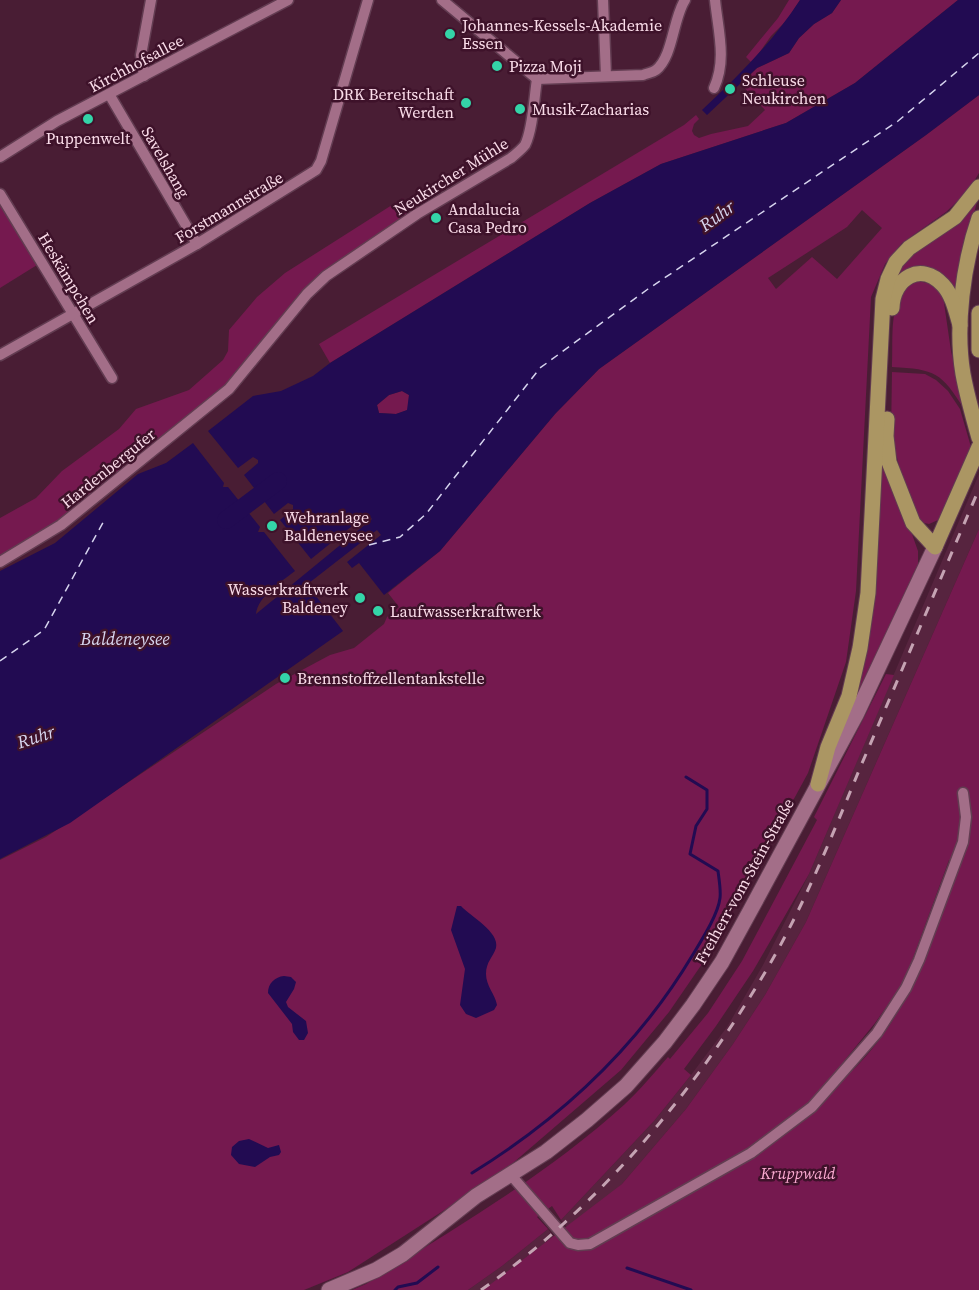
<svg xmlns="http://www.w3.org/2000/svg" width="979" height="1290" font-family="'Source Serif 4',serif">
<style>
.built{fill:#57243f}
.green{fill:#75194f;fill-rule:evenodd}
.water{fill:#220b52;fill-rule:evenodd}
.lines{fill:none;stroke-linecap:round;stroke-linejoin:round}
.stream{stroke:#220b52;stroke-width:3}
.river{stroke:#220b52;stroke-width:18}
.ferry{stroke:#d6d4ee;stroke-width:1.5;stroke-dasharray:8 6;stroke-linecap:butt}
.street-casing{stroke:#623c51;stroke-width:13}
.secondary-casing{stroke:#623c51;stroke-width:17}
.primary-casing{stroke:#623c51;stroke-width:17}
.street{stroke:#a36e88;stroke-width:10}
.secondary{stroke:#a36e88;stroke-width:15}
.primary{stroke:#ab9663;stroke-width:15}
.rail{stroke:#c5a3b3;stroke-width:3;stroke-dasharray:10 10;stroke-linecap:butt}
.poi-dot{fill:#34d4a8;stroke:#3e122a;stroke-width:2}
.labels{text-anchor:middle;stroke-width:5;stroke-linejoin:round;paint-order:stroke}
.poi-label{font-size:16px;fill:#fadce9;stroke:#3e122a;text-anchor:start}
.street-label{font-size:16px;fill:#fadce9;stroke:#3e122a}
.park-label{font-size:16px;font-style:italic;fill:#fbaad1;stroke:#3e122a}
.water-label{font-size:18px;font-style:italic;fill:#d6d4ee;stroke:#3e122a}
</style>
<rect width="100%" height="100%" fill="#491d34"/>
<!-- built -->
<g class="built">
<polygon points="979,474 979,529 806,922 765,995 733,1044 686,1109 622,1184 571,1231 561,1220 654,1121 691,1075 727,1027 763,965 809,874"/>
<polygon points="548,1229 558,1242 499,1290 468,1290 502,1266"/>
</g>
<!-- green -->
<g class="green">
<polygon points="789,0 800,0 787,20 771,36 752,63 746,57 778,18"/>
<polygon points="841,0 958,0 855,83 786,123 661,164 590,203 330,363 319,344 684,125 696,115 699,119 694,124 692,131 694,135 699,138 711,134 748,126 765,110 741,84 757,68 789,53 799,38 814,24 832,13"/>
<path d="M979 95V173L968 191 946 212 902 243 885 264 871 297 856 591 846 662 808 773 713 948 669 1012 621 1070 499 1175 348 1272 304 1290H0V860L46 837 276 684 330 655 354 648 384 624 387 617 399 607 388 593 440 551 555 414 599 369 926 135ZM862 210 882 228 837 279 812 257 776 289 768 278 847 227Z"/>
<polygon points="979,195 969,231 958,306 937,275 889,286 899,265"/>
<polygon points="403,198 410,213 322,273 304,289 230,382 59,520 0,558 0,518 36,498 62,471 119,429 136,409 189,390 223,360 228,351 229,330 257,297 285,273"/>
<polygon points="0,204 37,265 0,288"/>
<path d="M918 281 931 284 943 296 951 351 964 409C942 373 935 369 892 367 894 340 886 292 918 281Z"/>
<polygon points="892,372 925,374 936,380 948,391 960,409 971,447 957,482 938,520 929,524 920,522 900,469 891,435"/>
<polygon points="402,391 409,395 408,410 396,414 379,413 377,405 389,395"/>
<polygon points="879,441 918,551 918,567 846,719"/>
<path d="M979 529V1290H483L622 1184 686 1109 733 1044 765 995 806 922ZM949 860 960 864C934 937 910 1014 853 1070L844 1061 875 1023 901 986 913 958Z"/>
<path d="M886 674 894 675 809 874 753 971 716 1026 684 1069 691 1075 654 1121 561 1220 552 1206 537 1217 548 1229 502 1266 468 1290H352L366 1284C455 1228 547 1175 625 1104 640 1090 654 1073 668 1057L670 1059 708 1013 742 961 817 820 814 817Z"/>
</g>
<!-- water -->
<g class="water">
<path d="M800 0H841L832 13 814 24 799 38 789 53 757 68 707 115 702 110C739 75 772 43 800 0Z"/>
<path d="M958 0H979V95L926 135 599 369 555 414 440 551 384 595 359 563 352 568 347 562 381 535 377 530 300 590 298 595 301 598 305 597 312 591 343 631 70 823 0 859V571L55 543 138 474 166 463 193 443 224 483 223 487H228L260 527 258 532H264L295 571C281 582 258 596 256 614L372 519 367 514 311 559 280 520 293 509V505L288 503 274 514 244 475 258 463V460L253 457 238 468 208 431 253 396 281 391 313 376 330 363 590 203 661 164 786 123 855 83ZM402 391 409 395 407 410 396 414 379 413 377 405 389 395Z"/>
<path d="M457 906H461C470 916 500 932 496 948 493 957 486 962 486 974 486 986 495 994 497 1005L494 1010 476 1018 466 1014 460 1005 465 969 451 930Z"/>
<path d="M284 976 291 977 296 982 294 989 286 1002 288 1007 306 1021 308 1033 304 1040H299L293 1032 292 1024 268 993C268 983 275 977 284 976Z"/>
<polygon points="249,1139 268,1148 279,1145 281,1152 279,1155 270,1157 255,1167 239,1164 231,1155 232,1147 239,1141"/>
</g>
<g class="lines">
<!-- stream -->
<g class="stream">
<path d="M472 1173C561 1118 638 1046 692 956 701 941 718 915 720 898 721 890 719 879 718 871L690 854 696 826 707 809V790L686 777"/>
<polyline points="627,1268 691,1290"/>
<polyline points="395,1290 398,1287 417,1283 438,1267"/>
</g>
<!-- river -->
<polyline class="river" points="226,520 278,481"/>
<!-- ferry -->
<g class="ferry">
<polyline points="369,545 400,537 426,514 540,368 648,289 898,121 979,53"/>
<polyline points="0,661 44,630 105,519"/>
</g>
<defs>
<g id="street">
<polyline points="442,0 537,79"/>
<polyline points="603,0 606,76"/>
<polyline points="144,76 141,55 151,0"/>
<path d="M537 79 643 75C647 73 652 73 656 70 673 57 673 18 685 0"/>
<path d="M714 88C727 60 718 30 715 0"/>
<polyline points="109,94 197,244"/>
<polyline points="0,157 57,121 288,0"/>
<polyline points="0,194 112,378"/>
<polyline points="0,355 197,244 316,170 321,161 368,0"/>
<path d="M0 562 61 525 229 389 307 294 326 276 417 214 511 158C516 154 521 150 525 145 533 129 534 98 537 79"/>
<polyline points="510,1174 570,1243 578,1245 590,1244 751,1153 812,1107 877,1033 906,988 919,960 963,842 966,817 963,793"/>
</g>
<polyline id="secondary" points="329,1290 376,1270 403,1254 476,1196 546,1152 587,1120 626,1086 665,1042 693,1005 722,962 750,911 856,715 935,547"/>
<g id="primary">
<path d="M979 218C963 264 955 327 963 374 967 396 973 417 979 438"/>
<path d="M892 308C893 278 921 261 943 285 953 296 956 312 960 325"/>
<polyline points="979,313 979,350"/>
<polyline points="887,419 886,436 889,462 913,523 935,547 979,447"/>
<polyline points="818,784 828,747 849,696 860,648 868,593 883,299 888,279 896,262 909,248 955,217 979,187"/>
</g>
</defs>
<!-- street casing -->
<use href="#street" class="street-casing"/>
<!-- secondary casing -->
<use href="#secondary" class="secondary-casing"/>
<!-- primary casing -->
<use href="#primary" class="primary-casing"/>
<!-- street -->
<use href="#street" class="street"/>
<!-- secondary -->
<use href="#secondary" class="secondary"/>
<!-- primary -->
<use href="#primary" class="primary"/>
<!-- rail -->
<path class="rail" d="M481 1290C600 1206 694 1093 767 969 804 906 832 836 860 768 900 675 939 582 979 489"/>
</g>
<!-- markers -->
<g class="poi-dot">
<circle cx="450" cy="34" r="6"/>
<circle cx="497" cy="66" r="6"/>
<circle cx="730" cy="89" r="6"/>
<circle cx="466" cy="103" r="6"/>
<circle cx="520" cy="109" r="6"/>
<circle cx="88" cy="119" r="6"/>
<circle cx="436" cy="218" r="6"/>
<circle cx="272" cy="526" r="6"/>
<circle cx="360" cy="598" r="6"/>
<circle cx="378" cy="611" r="6"/>
<circle cx="285" cy="678" r="6"/>
</g>
<g class="labels">
<!-- poi labels -->
<g class="poi-label">
<text x="462" y="31">Johannes-Kessels-Akademie<tspan x="462" dy="18">Essen</tspan></text>
<text x="509" y="72">Pizza Moji</text>
<text x="742" y="86">Schleuse<tspan x="742" dy="18">Neukirchen</tspan></text>
<text x="454" y="100" text-anchor="end">DRK Bereitschaft<tspan x="454" dy="18">Werden</tspan></text>
<text x="532" y="115">Musik-Zacharias</text>
<text x="88" y="144" text-anchor="middle">Puppenwelt</text>
<text x="448" y="215">Andalucia<tspan x="448" dy="18">Casa Pedro</tspan></text>
<text x="284" y="523">Wehranlage<tspan x="284" dy="18">Baldeneysee</tspan></text>
<text x="348" y="595" text-anchor="end">Wasserkraftwerk<tspan x="348" dy="18">Baldeney</tspan></text>
<text x="390" y="617">Laufwasserkraftwerk</text>
<text x="297" y="684">Brennstoffzellentankstelle</text>
</g>
<!-- street labels -->
<g class="street-label">
<text transform="translate(136 63) rotate(-28)" y="6">Kirchhofsallee</text>
<text transform="translate(166 162) rotate(60)" y="6">Savelshang</text>
<text transform="translate(451 176) rotate(-32)" y="6">Neukircher Mühle</text>
<text transform="translate(229 207) rotate(-31)" y="6">Forstmannstraße</text>
<text transform="translate(69 278) rotate(59)" y="6">Heskämpchen</text>
<text transform="translate(108 468) rotate(-39)" y="6">Hardenbergufer</text>
<text transform="translate(744 881) rotate(-61)" y="6">Freiherr-vom-Stein-Straße</text>
</g>
<!-- park labels -->
<g class="park-label">
<text x="798" y="1179">Kruppwald</text>
</g>
<!-- water labels -->
<g class="water-label">
<text transform="translate(717 216) rotate(-36)" y="6">Ruhr</text>
<text x="125" y="645">Baldeneysee</text>
<text transform="translate(36 737) rotate(-18)" y="6">Ruhr</text>
</g>
</g>
</svg>
